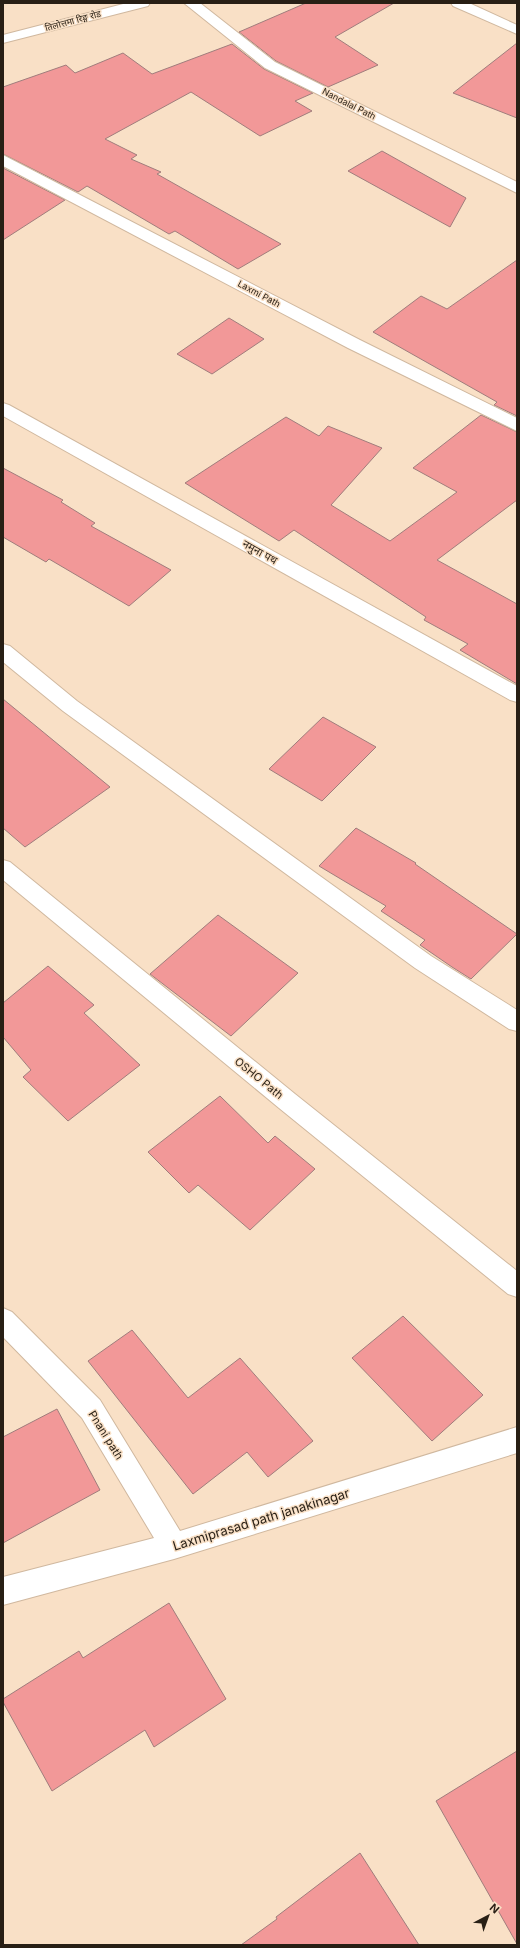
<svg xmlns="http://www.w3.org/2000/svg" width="520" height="1948" font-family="Inter,'Noto Sans Devanagari',sans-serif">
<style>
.building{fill:#f29898;stroke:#a07d7c}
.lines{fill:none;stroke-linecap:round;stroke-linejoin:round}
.minor-casing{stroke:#d0b89f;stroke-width:2}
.minor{fill:#fff;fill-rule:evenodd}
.labels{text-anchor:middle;stroke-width:3;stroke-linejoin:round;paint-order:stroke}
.far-street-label{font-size:9px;fill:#281f15;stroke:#f9e0c6}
.street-label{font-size:11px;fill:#281f15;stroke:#f9e0c6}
.near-street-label{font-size:13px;fill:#281f15;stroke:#f9e0c6}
</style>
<rect width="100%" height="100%" fill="#f9e0c6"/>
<!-- building -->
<g class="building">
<polygon points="306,3 394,3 335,37 378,65 328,87 276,61 239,32"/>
<polygon points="517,43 517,118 453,93"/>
<polygon points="232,44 264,69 313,93 295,101 312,111 260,136 191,92 105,139 137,155 131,159 161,172 157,174 281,244 238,269 175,231 169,234 87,186 78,192 3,154 3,87 66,65 75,73 123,53 152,74"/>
<polygon points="382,151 466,198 450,227 348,171"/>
<polygon points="3,168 65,200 3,240"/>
<polygon points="517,260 517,416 494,405 497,402 373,332 421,296 447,309"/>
<polygon points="229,318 264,339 212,374 177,354"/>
<polygon points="481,415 517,432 517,500 437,560 517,604 517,684 460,650 468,644 424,620 426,617 294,530 279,541 185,483 286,417 319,436 328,426 382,448 331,505 390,541 457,492 413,468"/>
<polygon points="3,468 63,500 61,502 95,523 91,526 171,570 129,606 49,559 46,562 3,537"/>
<polygon points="3,699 110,787 25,847 3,828"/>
<polygon points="323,717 376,747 322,801 269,769"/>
<polygon points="356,828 416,863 415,864 517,934 471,979 452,967 420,945 425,940 381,911 386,906 319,866"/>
<polygon points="218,915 298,973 231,1036 150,974"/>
<polygon points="48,966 94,1005 84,1013 140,1065 68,1121 23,1077 31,1070 3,1037 3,1003"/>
<polygon points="220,1096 268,1143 275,1136 315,1169 250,1230 198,1185 189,1193 148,1152"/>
<polygon points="403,1316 483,1395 432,1441 352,1358"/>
<polygon points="132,1330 188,1398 240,1358 313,1441 268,1477 247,1452 193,1494 88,1361"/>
<polygon points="57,1409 100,1490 3,1543 3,1437"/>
<polygon points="169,1603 226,1699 154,1747 145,1730 52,1791 3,1702 3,1699 79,1651 83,1658"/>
<polygon points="517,1751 517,1944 436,1801"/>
<polygon points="360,1853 419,1945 241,1945 277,1919 276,1917"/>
</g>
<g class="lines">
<defs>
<g id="minor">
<polygon points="127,3 150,3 148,6 3,43 3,35"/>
<polygon points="184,3 200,3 275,62 517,182 517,193 265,68"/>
<polygon points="451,3 469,3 517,25 517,34 453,6"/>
<polygon points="3,155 360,340 517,418 517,431 348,348 3,166"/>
<polygon points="3,403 9,405 517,686 517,702 510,700 3,416"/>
<polygon points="3,644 10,646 77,701 431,956 517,1010 517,1031 509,1029 415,968 63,711 3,662"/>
<polygon points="3,860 10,862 295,1094 517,1271 517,1297 508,1294 279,1108 3,880"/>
<polygon points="3,1308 12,1312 100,1400 180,1531 517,1427 517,1453 174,1559 3,1605 3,1577 154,1538 82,1418 3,1337"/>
</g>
</defs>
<!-- minor casing -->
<use href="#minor" class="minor-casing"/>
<!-- minor -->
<use href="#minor" class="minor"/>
</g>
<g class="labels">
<!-- far-street labels -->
<g class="far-street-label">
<text transform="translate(73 21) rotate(-15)" y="3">तिलोत्तमा रिङ्ग रोड</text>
<text transform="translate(349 104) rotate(27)" y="3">Nandalal Path</text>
<text transform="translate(259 294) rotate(28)" y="3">Laxmi Path</text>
</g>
<!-- street labels -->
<g class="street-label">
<text transform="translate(260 552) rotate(29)" y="4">नमुना पथ</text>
<text transform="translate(259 1078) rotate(39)" y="4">OSHO Path</text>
<text transform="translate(106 1435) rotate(58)" y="4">Pnani path</text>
</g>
<!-- near-street labels -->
<g class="near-street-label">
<text transform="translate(261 1519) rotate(-17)" y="5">Laxmiprasad path janakinagar</text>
</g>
</g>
<!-- border -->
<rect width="520" height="1948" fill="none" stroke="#281f15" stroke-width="8"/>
<!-- north arrow -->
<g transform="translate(488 1916) rotate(41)" stroke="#f9e0c6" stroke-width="3" paint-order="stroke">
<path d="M0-3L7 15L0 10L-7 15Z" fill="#281f15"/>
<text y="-6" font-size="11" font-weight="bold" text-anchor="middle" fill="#281f15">N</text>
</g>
</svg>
